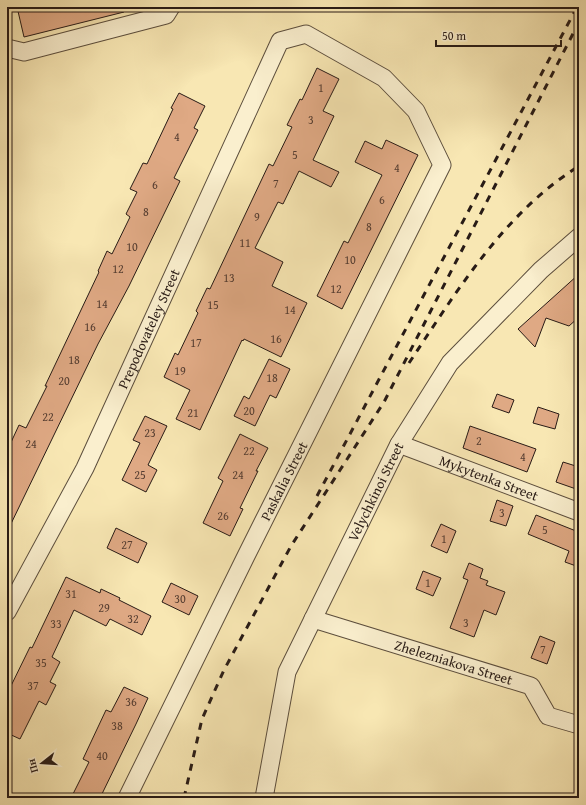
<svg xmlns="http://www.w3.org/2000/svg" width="586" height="805" font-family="'Gentium Book Plus',serif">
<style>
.building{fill:#dfa984;stroke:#281b16}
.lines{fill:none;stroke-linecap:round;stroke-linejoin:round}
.minor-casing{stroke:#5c4e3d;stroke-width:19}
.minor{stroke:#faefce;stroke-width:17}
.rail{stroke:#281b16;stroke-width:3;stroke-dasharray:7 7;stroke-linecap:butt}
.labels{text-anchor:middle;stroke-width:4;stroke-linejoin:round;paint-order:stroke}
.number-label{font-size:12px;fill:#563e32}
.street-label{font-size:14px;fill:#281b16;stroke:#faefce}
</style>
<rect width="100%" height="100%" fill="#f8e7b3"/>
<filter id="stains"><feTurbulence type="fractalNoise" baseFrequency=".005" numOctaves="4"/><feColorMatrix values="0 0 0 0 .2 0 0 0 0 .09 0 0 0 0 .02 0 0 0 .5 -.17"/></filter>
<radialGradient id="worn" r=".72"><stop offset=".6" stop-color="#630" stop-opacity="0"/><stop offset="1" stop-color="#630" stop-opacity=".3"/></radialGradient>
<!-- building -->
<g class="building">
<polygon points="17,7 123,7 124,12 24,37"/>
<polygon points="317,68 339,79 323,111 334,116 313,160 339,172 331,187 299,171 283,204 278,202 255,248 283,262 272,286 307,303 281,357 244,339 243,341 242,340 200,430 176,419 190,390 164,377 175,353 178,355 198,313 196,311 207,288 210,289 269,164 273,166 292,127 287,125 300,99 302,100"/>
<polygon points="179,93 205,106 194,128 198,130 174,178 180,181 129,286 98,344 7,532 7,451 19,425 26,428 47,386 45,386 99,272 98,271 107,251 112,254 130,217 126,214 137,192 130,189 143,163 147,164 173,109 171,108"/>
<polygon points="386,140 418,155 342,309 317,296 344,241 348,243 382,175 355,162 365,141 382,149"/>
<polygon points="579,274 579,317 569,326 546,318 535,347 518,329"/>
<polygon points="269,359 290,369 276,398 270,395 255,426 234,416 244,396 249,399"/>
<polygon points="497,394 514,400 509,413 492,407"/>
<polygon points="538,407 559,414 555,429 533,423"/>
<polygon points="145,416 167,426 148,465 157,470 146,492 122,480 140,443 133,440"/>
<polygon points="470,426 536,449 527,472 463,448"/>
<polygon points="240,434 268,448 256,471 258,471 240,508 243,509 230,536 203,523 223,481 218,478"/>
<polygon points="563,462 579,467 579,490 556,482"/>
<polygon points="497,500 513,506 506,526 490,521"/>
<polygon points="536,515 576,531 577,527 579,527 579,567 565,562 569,551 528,534"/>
<polygon points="441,524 456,531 447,553 431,546"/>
<polygon points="116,528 147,543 138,563 107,548"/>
<polygon points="469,563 483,569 480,578 488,581 486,585 505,592 496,615 484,610 474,637 450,628 468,580 463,578"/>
<polygon points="423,571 441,578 433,596 416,589"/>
<polygon points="66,577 100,593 101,589 120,598 119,600 151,616 142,635 110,619 106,626 74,610 52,657 60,662 50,682 56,685 46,705 39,701 20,739 7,733 7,694 30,647 32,648"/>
<polygon points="171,583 198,596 189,615 162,602"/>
<polygon points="540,636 555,642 547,664 531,658"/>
<polygon points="124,687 148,698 136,724 100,798 71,798 89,762 83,759 106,710 111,712"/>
</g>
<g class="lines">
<defs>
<g id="minor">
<polyline points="7,48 24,52 166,15 171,7"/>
<path id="s1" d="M399 444 579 512"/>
<path id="s2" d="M7 612 85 468 280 41 306 34 384 78 416 111 442 165 246 556 127 798"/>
<path id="s3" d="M313 619 531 686 548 716 579 725"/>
<path id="s4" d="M264 798 287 672 399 444 450 363 541 270 579 237"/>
</g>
</defs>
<!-- minor casing -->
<use href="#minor" class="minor-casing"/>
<!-- minor -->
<use href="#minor" class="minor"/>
<!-- rail -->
<g class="rail">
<path d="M409 363C457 291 504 213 579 166"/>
<polyline points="317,496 577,7"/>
<polyline points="184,798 202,719 224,670 291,546 384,402 579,22"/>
</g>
</g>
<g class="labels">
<!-- number labels -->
<g class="number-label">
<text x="321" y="92">1</text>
<text x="311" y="124">3</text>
<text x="177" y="141">4</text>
<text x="295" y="159">5</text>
<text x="397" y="172">4</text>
<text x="276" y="188">7</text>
<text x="155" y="189">6</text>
<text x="382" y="204">6</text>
<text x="146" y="216">8</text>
<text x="257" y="221">9</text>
<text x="369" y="231">8</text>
<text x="245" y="247">11</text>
<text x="132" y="251">10</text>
<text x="350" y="264">10</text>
<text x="118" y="273">12</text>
<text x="229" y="282">13</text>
<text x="336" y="293">12</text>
<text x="102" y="308">14</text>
<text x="213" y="309">15</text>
<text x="290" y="314">14</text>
<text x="90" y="331">16</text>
<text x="276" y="343">16</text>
<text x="196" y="347">17</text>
<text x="74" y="364">18</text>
<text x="180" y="375">19</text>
<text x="272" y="382">18</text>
<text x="64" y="385">20</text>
<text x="249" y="415">20</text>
<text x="193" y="417">21</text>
<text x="48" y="421">22</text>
<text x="150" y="437">23</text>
<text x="479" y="445">2</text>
<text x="31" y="448">24</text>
<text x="249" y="455">22</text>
<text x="523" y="461">4</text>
<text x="140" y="479">25</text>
<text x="238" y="479">24</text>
<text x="502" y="517">3</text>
<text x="223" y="520">26</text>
<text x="545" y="534">5</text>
<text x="444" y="543">1</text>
<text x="127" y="549">27</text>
<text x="428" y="587">1</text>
<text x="71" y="598">31</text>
<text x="180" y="603">30</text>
<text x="104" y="612">29</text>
<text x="133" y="623">32</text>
<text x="466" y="627">3</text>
<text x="56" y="628">33</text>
<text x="543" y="654">7</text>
<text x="41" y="667">35</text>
<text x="33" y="690">37</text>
<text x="131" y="706">36</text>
<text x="117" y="730">38</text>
<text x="102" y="760">40</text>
</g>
<!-- street labels -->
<g class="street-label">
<text dy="5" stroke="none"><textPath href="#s2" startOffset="317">Prepodovateley Street</textPath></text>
<text dy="5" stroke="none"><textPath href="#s1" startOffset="96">Mykytenka Street</textPath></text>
<text transform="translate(284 481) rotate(-63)" y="5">Paskalia Street</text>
<text dy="5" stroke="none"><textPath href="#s4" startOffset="329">Velychkinoi Street</textPath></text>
<text dy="5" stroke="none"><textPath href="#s3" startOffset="147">Zhelezniakova Street</textPath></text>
</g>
</g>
<!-- margin -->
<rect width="586" height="805" fill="none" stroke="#f8e7b3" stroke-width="24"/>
<rect x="8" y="8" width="570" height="789" fill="none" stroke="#281b16" stroke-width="2"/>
<rect x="12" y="12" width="562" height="781" fill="none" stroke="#281b16"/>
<!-- north arrow -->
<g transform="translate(42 763) rotate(253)" stroke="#faefce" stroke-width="3" paint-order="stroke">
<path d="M0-3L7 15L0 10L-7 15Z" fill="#281b16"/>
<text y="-6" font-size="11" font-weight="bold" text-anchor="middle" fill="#281b16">Пн</text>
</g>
<!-- scale -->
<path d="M436 40v6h125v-6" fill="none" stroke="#281b16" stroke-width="2"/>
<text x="442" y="40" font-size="12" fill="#281b16" stroke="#faefce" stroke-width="3" paint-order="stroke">50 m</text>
<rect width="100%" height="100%" filter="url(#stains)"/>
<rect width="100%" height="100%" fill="url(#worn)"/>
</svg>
